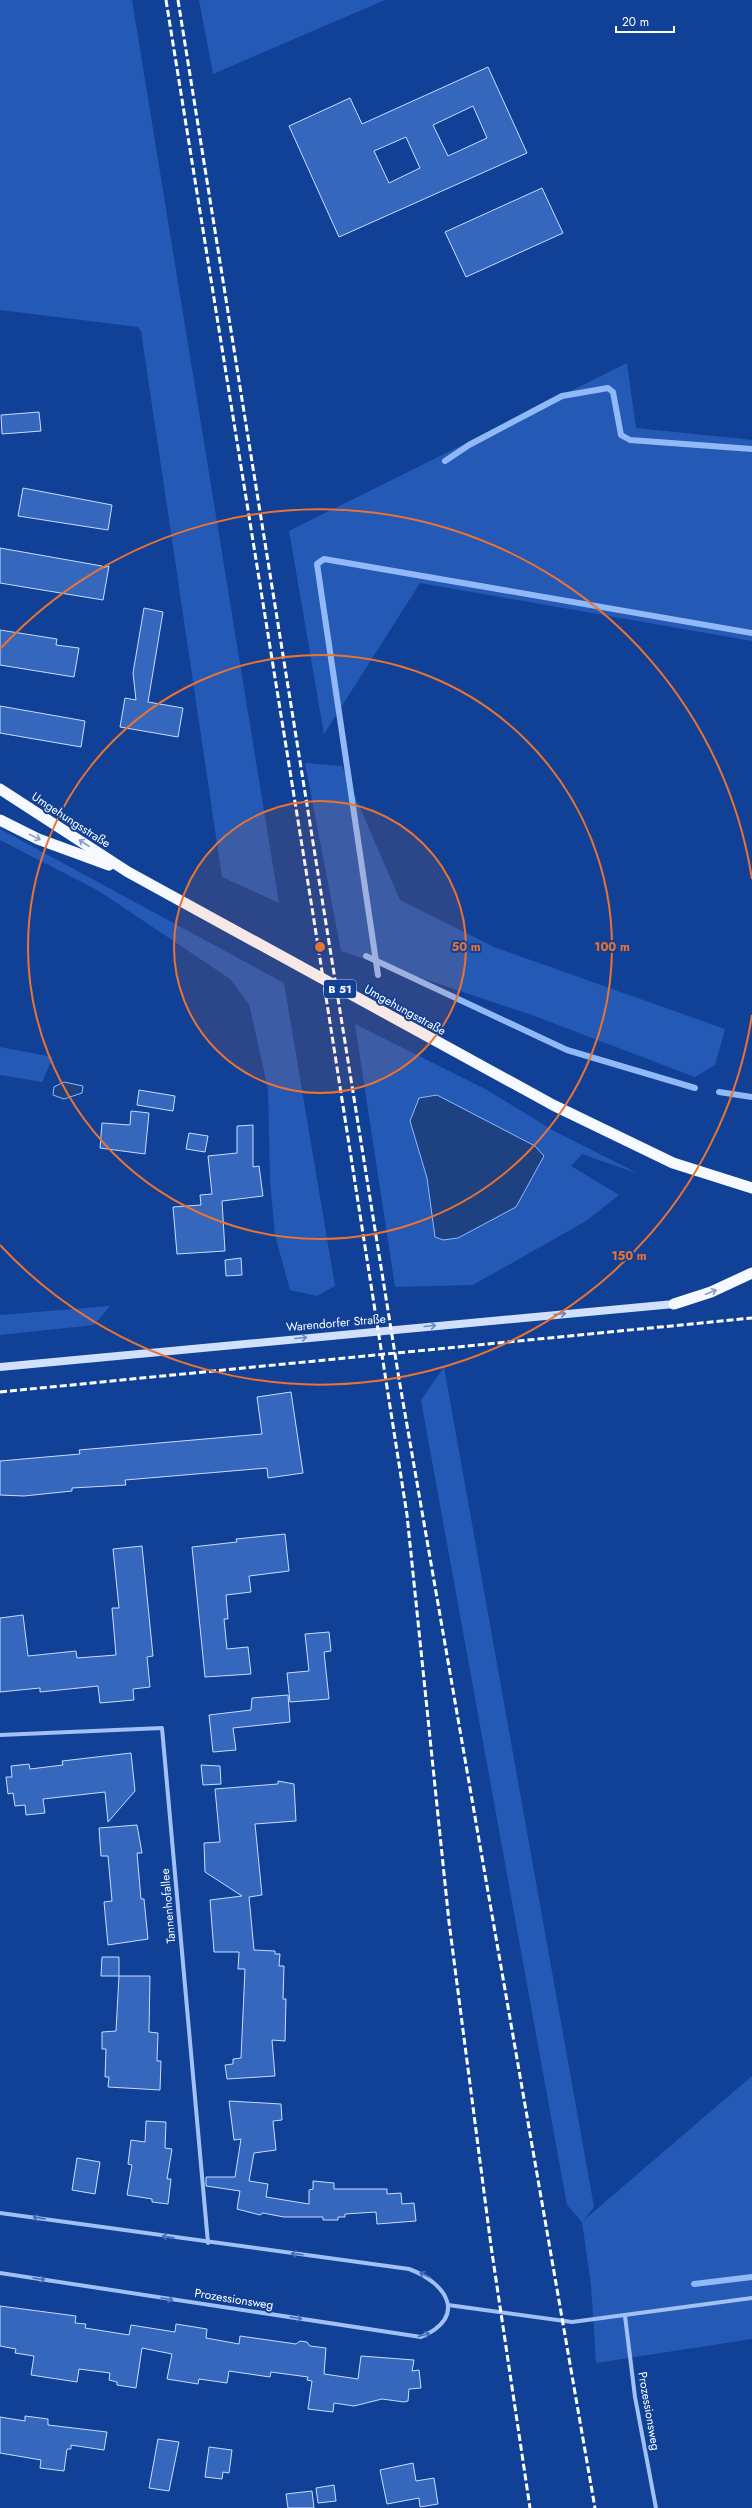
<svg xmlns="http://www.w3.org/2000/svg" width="752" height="2508" font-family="Jost,sans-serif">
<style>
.green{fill:#245ab5}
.water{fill:#1e4281;stroke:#92b9f7}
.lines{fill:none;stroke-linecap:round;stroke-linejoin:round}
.stream{stroke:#92b9f7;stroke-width:6}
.building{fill:#3568bc;stroke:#c8ddfd;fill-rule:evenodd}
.minor{stroke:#a1c0f3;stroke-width:4}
.secondary{stroke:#d0e0fd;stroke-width:8}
.trunk{stroke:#f6f9ff;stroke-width:11}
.rail{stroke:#fff;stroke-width:3;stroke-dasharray:7 3;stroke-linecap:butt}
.oneway{stroke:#849dca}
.oneway2{stroke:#6789c4}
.oneway3{stroke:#436db7}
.ring{fill:none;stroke:#eb7230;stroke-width:2}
.labels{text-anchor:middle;stroke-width:4;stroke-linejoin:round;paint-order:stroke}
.shield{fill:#114196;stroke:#b8c6e0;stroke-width:1}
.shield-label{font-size:11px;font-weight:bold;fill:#fff}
.street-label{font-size:12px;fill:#fff;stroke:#114196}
.centre{fill:#eb7230;stroke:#114196;stroke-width:2}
.ring-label{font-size:12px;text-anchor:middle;font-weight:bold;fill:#eb7230;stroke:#114196;stroke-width:4;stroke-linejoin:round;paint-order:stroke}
</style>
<rect width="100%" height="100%" fill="#114196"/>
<!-- green -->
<g class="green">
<polygon points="0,0 132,0 279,903 222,877 141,331 138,327 0,310"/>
<polygon points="199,0 385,0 213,74"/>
<polygon points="627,363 636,428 752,440 752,641 420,583 324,734 289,531"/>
<polygon points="305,763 342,766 400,900 494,947 725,1029 715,1065 695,1077 529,1014 341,951"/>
<polygon points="0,829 284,983 335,1286 317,1296 290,1290 275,1235 270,1180 268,1089 249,1004 230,979 99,891 0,840"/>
<polygon points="355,1024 487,1090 554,1131 639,1174 582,1154 571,1166 619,1195 586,1221 473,1285 395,1287"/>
<polygon points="0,1047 53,1057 42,1082 0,1075"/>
<polygon points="110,1306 94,1325 0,1335 0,1315"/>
<polygon points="444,1367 594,2207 584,2220 752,2076 752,2339 596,2363 591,2285 582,2222 567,2205 421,1400"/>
</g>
<!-- water -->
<g class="water">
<polygon points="64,1082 83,1086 82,1093 64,1099 53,1095 54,1087"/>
<polygon points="437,1095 535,1146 544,1156 516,1207 458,1238 443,1240 435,1237 427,1178 410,1121 419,1098"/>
</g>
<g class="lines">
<!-- stream -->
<g class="stream">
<polyline points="445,461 469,445 562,396 608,388 613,392 621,435 630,440 752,449"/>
<polyline points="366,956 567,1050 695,1088"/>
<polyline points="378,975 317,564 324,559 752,633"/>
<polyline points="719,1092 752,1097"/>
<polyline points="694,2284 752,2277"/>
</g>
</g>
<!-- building -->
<g class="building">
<path d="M488 67 527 153 339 237 289 126 350 98 362 124ZM473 106 487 138 448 156 433 125ZM406 137 420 168 389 183 374 151Z"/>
<polygon points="542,188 563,233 466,277 445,232"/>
<polygon points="39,412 41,431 2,434 1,415"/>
<polygon points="23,488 112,505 108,530 18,516"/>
<polygon points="0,548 102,566 102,568 109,566 103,600 0,583"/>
<polygon points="144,608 163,612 148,702 183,708 178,737 120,727 125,698 136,700 133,673"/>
<polygon points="0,630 57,639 56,645 79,648 74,677 0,665"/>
<polygon points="0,706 85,721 81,747 0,733"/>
<polygon points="139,1090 175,1096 173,1111 137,1105"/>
<polygon points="131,1111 149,1113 145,1154 100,1148 102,1123 130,1125"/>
<polygon points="253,1125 253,1167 259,1166 263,1196 222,1201 225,1251 177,1254 173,1207 201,1205 200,1195 212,1194 208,1156 237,1153 237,1126"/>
<polygon points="189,1133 208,1136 205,1152 186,1149"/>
<polygon points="241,1258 242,1275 226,1276 225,1260"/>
<polygon points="291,1392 303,1473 268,1478 267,1468 125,1480 126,1485 72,1488 72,1491 24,1496 0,1495 0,1461 80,1454 79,1450 262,1434 257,1397"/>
<polygon points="285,1534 289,1571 249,1576 251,1592 226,1595 228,1619 224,1619 227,1649 248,1647 251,1674 205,1677 192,1547 237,1542 236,1539"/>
<polygon points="142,1546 153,1656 147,1657 150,1687 133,1689 134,1700 100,1703 98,1686 40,1692 40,1688 0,1692 0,1618 23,1615 28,1656 76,1651 77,1658 116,1655 112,1608 119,1608 113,1549"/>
<polygon points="329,1632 331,1651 324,1652 329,1699 290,1702 287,1673 309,1671 305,1634"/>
<polygon points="288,1695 290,1722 233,1728 236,1750 213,1752 209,1715 251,1710 252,1698"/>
<polygon points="131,1753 135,1791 108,1822 105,1792 43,1799 45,1813 26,1815 25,1805 15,1806 13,1793 8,1794 6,1777 12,1777 11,1766 29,1764 30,1769 63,1765 62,1761"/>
<polygon points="201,1765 220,1766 221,1784 203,1785"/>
<polygon points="278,1781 294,1784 296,1821 255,1824 262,1895 249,1897 254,1950 275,1951 275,1954 280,1954 279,1966 284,1966 283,1999 286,1999 285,2041 272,2040 275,2076 227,2079 225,2065 233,2064 233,2059 241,2058 245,1969 238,1969 239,1952 214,1952 210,1900 242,1896 205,1872 204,1843 220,1842 215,1789 278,1784"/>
<polygon points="137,1825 142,1853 137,1853 141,1899 144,1899 148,1939 108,1945 104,1902 112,1901 108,1856 101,1856 99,1828"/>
<polygon points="102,1957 119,1957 119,1976 101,1976"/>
<polygon points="119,1976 150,1976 149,2032 158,2033 157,2061 161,2061 160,2090 108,2087 109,2077 105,2077 106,2049 102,2049 102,2032 116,2031"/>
<polygon points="229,2101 281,2104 282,2120 273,2121 276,2150 254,2153 249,2181 268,2184 266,2197 309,2204 309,2190 313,2189 313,2181 334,2183 334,2189 387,2189 387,2194 401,2193 402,2204 414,2203 416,2221 377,2224 376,2212 345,2214 345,2217 338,2217 338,2220 323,2220 323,2217 284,2217 263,2213 260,2215 237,2209 240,2191 206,2186 206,2177 235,2177 241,2139 234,2140"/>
<polygon points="146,2121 166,2122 165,2148 172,2149 167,2179 171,2179 168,2204 152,2202 152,2199 127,2195 132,2165 128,2164 131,2140 145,2142"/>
<polygon points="77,2158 100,2162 95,2194 72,2190"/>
<polygon points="0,2306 76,2316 75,2323 86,2324 85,2328 129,2335 131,2325 175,2332 176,2324 207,2329 206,2338 239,2344 240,2336 296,2344 300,2341 307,2342 310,2346 326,2348 324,2374 358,2379 361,2356 414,2360 412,2371 419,2370 421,2388 409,2389 408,2401 404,2402 382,2399 354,2406 334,2403 333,2412 308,2409 312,2381 307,2380 308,2377 271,2372 270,2377 229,2371 227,2383 199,2379 198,2384 167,2379 172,2354 142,2348 136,2388 117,2385 117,2382 109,2380 110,2373 79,2369 77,2382 31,2375 34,2356 15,2353 16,2349 0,2346"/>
<polygon points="25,2416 48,2419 48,2425 107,2432 104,2450 71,2445 71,2449 67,2449 64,2471 40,2468 41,2460 0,2453 0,2417 25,2421"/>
<polygon points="158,2439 179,2442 169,2491 149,2488"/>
<polygon points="209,2447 232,2450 229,2473 223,2472 222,2479 205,2477"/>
<polygon points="413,2463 416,2481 434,2478 438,2504 420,2507 419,2498 387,2504 380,2470"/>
<polygon points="334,2485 336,2501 318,2503 316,2488"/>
<polygon points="312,2491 314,2508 288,2508 286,2494"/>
</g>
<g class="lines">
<!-- minor -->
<g class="minor">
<polyline points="0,1735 162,1728 208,2243"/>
<path d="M0 2213 409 2269C447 2283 468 2317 421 2337L0 2273"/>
<polyline points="448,2305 572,2322 752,2298"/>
<polyline points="625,2316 635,2397 656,2508"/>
</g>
<!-- secondary -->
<polyline class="secondary" points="0,1367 674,1304"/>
<!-- trunk -->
<g class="trunk">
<polyline points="0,789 128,872 553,1105 673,1163 752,1188"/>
<polyline points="0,820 38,839 109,865"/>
<polyline points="674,1304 711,1292 752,1273"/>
</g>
<!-- rail -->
<g class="rail">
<polyline points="166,0 313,914 407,1515 449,1922 491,2246 530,2508"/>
<polyline points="178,0 399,1379 595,2508"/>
<polyline points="0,1392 752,1318"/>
</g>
</g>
<!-- one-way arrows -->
<defs><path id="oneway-shaft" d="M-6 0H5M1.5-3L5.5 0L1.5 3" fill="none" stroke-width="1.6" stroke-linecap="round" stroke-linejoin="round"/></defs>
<g class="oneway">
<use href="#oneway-shaft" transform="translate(35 837) rotate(26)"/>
<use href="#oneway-shaft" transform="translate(84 843) rotate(-147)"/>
<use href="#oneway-shaft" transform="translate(711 1292) rotate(-21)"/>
</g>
<g class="oneway2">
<use href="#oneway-shaft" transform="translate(560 1314) rotate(-5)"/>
<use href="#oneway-shaft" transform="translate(430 1326) rotate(-5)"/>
<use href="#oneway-shaft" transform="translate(301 1338) rotate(-5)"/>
</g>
<g class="oneway3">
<use href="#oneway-shaft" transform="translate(39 2218) rotate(-172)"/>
<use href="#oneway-shaft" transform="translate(168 2237) rotate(-172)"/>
<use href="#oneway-shaft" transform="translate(297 2254) rotate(-173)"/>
<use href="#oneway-shaft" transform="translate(425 2275) rotate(-154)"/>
<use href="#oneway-shaft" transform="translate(39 2279) rotate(9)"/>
<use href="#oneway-shaft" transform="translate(167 2299) rotate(9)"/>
<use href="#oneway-shaft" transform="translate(296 2318) rotate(9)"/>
<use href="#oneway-shaft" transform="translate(424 2335) rotate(-15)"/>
</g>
<!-- distance rings -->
<circle cx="320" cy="947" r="146" fill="#eb7230" fill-opacity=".12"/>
<g class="ring">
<circle cx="320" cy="947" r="146"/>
<circle cx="320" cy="947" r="292"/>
<path d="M752 1015A437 437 0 0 1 0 1245M0 649A437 437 0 0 1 752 879"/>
</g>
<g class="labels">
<!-- shield labels -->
<rect class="shield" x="324" y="980" width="32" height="18" rx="3"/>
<g class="shield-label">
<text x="340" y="993">B 51</text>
</g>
<!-- street labels -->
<g class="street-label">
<text transform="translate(71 820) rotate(33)" y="4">Umgehungsstraße</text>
<text transform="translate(405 1010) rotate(29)" y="4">Umgehungsstraße</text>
<text transform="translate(336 1323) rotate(-5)" y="4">Warendorfer Straße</text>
<text transform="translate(168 1906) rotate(-95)" y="4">Tannenhofallee</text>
<text transform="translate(234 2299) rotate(9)" y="4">Prozessionsweg</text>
<text transform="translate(649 2411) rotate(80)" y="4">Prozessionsweg</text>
</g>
</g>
<circle cx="320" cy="947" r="6" class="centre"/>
<g class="ring-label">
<text x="466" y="951">50 m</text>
<text x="612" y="951">100 m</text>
<text x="629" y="1260">150 m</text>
</g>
<!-- scale -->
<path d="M616 26v6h58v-6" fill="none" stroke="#ffffff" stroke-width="2"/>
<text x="622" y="26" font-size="12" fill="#ffffff" stroke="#114196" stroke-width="3" paint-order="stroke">20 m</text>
</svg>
